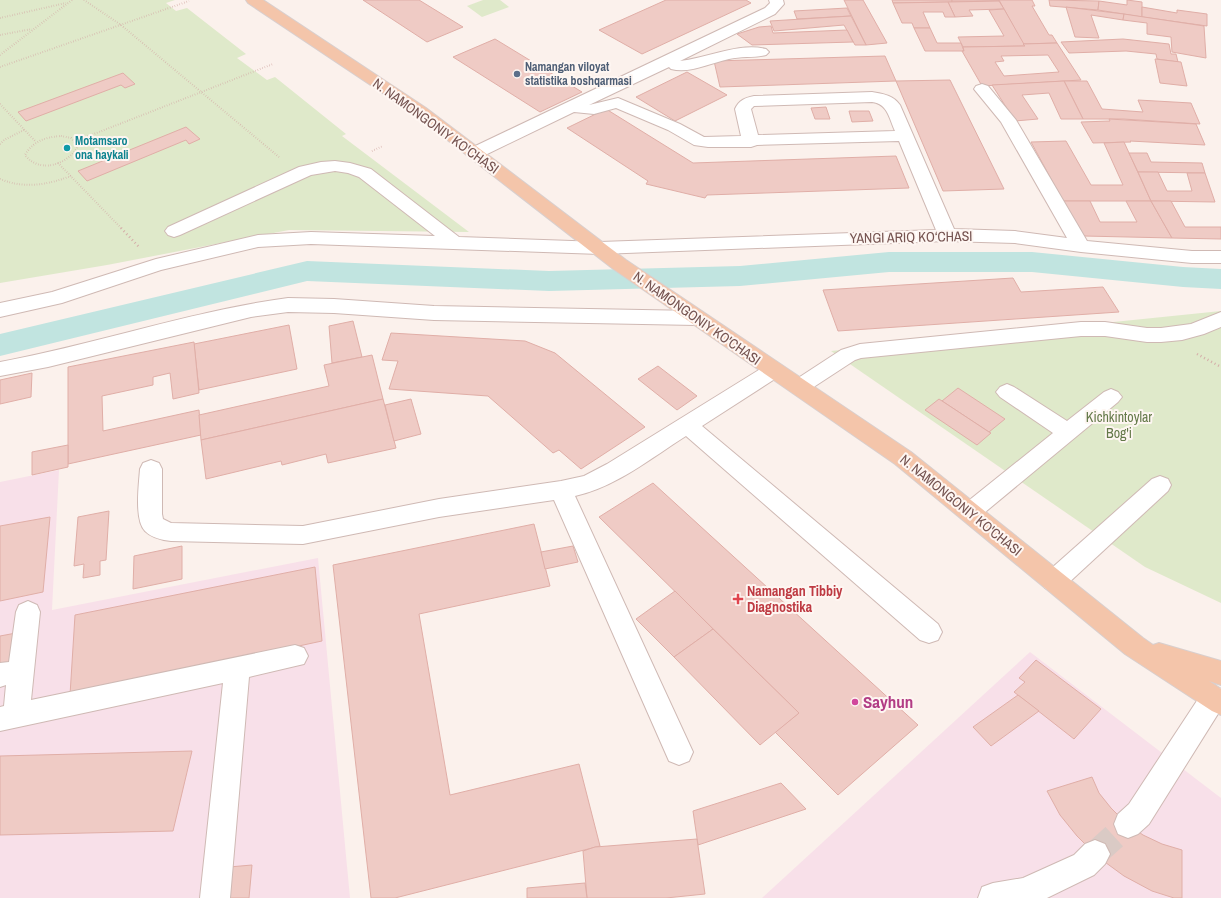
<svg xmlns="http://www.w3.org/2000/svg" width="1221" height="898" font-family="'Archivo Narrow',sans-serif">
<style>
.medical{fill:#f8e0e9}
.green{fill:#dfe9ca}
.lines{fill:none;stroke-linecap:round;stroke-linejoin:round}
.canal{fill:#c1e4e0;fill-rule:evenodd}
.building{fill:#efcbc5;stroke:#e0aea7;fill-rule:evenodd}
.minor-tunnel{stroke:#dacac5;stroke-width:26;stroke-dasharray:26 13;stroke-linecap:butt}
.minor-casing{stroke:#cfb9b4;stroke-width:2}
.major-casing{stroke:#d8cfce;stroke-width:2}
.path-far1{stroke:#d4ada8;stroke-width:2;stroke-dasharray:0.5 2;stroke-linecap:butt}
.path{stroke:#d4ada8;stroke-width:2.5;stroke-dasharray:1 3;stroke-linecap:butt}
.minor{fill:#fff;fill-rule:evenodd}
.major{fill:#f4c5aa;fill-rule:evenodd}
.service-dot{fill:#5c6f8a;stroke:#fef6f2;stroke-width:1.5}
.culture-dot{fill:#0f9aa8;stroke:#fef6f2;stroke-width:1.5}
.health-dot{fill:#e0444e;stroke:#fef6f2;stroke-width:1.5}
.hotel-dot{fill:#d1479c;stroke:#fef6f2;stroke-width:1.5}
.labels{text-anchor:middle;stroke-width:4;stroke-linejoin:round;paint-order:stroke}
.far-service-label{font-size:12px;font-weight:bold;fill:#4e5e75;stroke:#fef6f2;text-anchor:start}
.far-culture-label{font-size:12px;font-weight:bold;fill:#0d838f;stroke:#fef6f2;text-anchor:start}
.street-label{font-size:14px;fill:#755350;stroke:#fef6f2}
.park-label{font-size:14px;fill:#647949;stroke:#fef6f2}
.health-label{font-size:14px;font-weight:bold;fill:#be3a42;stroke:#fef6f2;text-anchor:start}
.near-hotel-label{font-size:17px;font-weight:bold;fill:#b23c85;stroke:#fef6f2;text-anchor:start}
</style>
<rect width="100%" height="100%" fill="#fbf1ec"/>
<!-- medical -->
<g class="medical">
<polygon points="59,470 52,610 318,558 350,898 0,898 0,482"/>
<polygon points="1030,652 1221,798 1221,898 762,898"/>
</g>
<!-- green -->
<g class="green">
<polygon points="0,0 175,0 166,3 176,11 187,8 246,54 237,58 267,80 275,77 346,134 342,136 469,232 289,230 107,265 0,283"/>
<polygon points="483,0 500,0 509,7 482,17 467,6"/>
<polygon points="1221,311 1221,603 1145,567 831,351"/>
</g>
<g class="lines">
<!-- canal -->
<polygon class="canal" points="889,252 1032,252 1183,267 1221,269 1221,289 1183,287 1032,272 889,272 740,286 549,291 307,281 0,356 0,334 307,261 549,271 740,266"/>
</g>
<!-- building -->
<g class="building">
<polygon points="363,0 419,0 463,27 427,42"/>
<polygon points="666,0 746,0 751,3 642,54 599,30"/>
<polygon points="844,0 863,0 887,43 866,45"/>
<polygon points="892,0 952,0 952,2 893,3"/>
<polygon points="952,0 999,0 999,1 952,2"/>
<polygon points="999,0 1032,0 1035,6 1032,6 1049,35 1052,35 1057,43 1023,44"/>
<polygon points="1049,0 1099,1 1098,10 1050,6"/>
<polygon points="1127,0 1142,2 1142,17 1098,10 1099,1 1127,5"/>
<polygon points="999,1 1004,9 969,10 973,16 955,17 948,2"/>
<polygon points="948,2 955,17 945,17 943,12 923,12 930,28 914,28 912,23 902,23 893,3"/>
<polygon points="1066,7 1124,14 1123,20 1091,15 1099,38 1075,37"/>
<polygon points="1142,7 1177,13 1177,10 1207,14 1207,26 1142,17"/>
<polygon points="847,8 851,16 797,19 794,11"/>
<polygon points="1004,9 1025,46 963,47 958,37 1004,36 989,10"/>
<polygon points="1124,14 1204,26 1206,58 1172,52 1171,37 1147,34 1147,23 1123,20"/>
<polygon points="851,16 866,45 855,45 844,25 774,31 770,21"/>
<polygon points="771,26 773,33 847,30 853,42 752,45 737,34 759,27"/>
<polygon points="914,28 930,28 937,43 961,43 964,51 925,51"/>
<polygon points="495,39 582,92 540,112 453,57"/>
<polygon points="1123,39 1169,44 1171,54 1176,54 1178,62 1157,59 1156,54 1126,51 1069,53 1061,42"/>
<path d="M1057 43 1081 80 982 86 962 51H964L963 47 1025 46 1023 44ZM1048 55 1059 72 1004 76 995 62 1004 61 1001 56Z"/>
<polygon points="885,56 896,81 720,87 714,61"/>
<polygon points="1155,59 1181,62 1187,86 1160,83"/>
<polygon points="687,72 727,95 675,121 636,97"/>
<polygon points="123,73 135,84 125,88 121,85 26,121 18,112"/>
<polygon points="950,80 1004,189 943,191 896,81"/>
<polygon points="1064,81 1087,81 1102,109 1143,112 1138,100 1191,103 1200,124 1123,119 1083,119"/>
<polygon points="1064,81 1083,119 1061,119 1049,93 1022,95 1038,119 1015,121 992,85"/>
<polygon points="826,107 830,119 815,119 811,108"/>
<polygon points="606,109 693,163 896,156 909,188 707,195 705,198 646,184 648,181 567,128"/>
<polygon points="849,111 869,111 873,121 852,122"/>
<polygon points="1109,119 1196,124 1205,145 1130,141 1131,142 1093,143 1081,122 1110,121"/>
<polygon points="186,127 200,139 189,144 186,140 87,181 78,171"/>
<polygon points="1066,141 1091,185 1123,185 1104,143 1124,142 1151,201 1063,201 1031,142"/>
<polygon points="1129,153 1147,153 1151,162 1202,163 1205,173 1138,172"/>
<polygon points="1138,172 1158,172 1167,191 1192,191 1187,173 1205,173 1215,202 1151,201"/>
<polygon points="1063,201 1090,201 1100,222 1137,222 1126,201 1151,201 1172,238 1084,236"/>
<polygon points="1151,201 1171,201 1185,227 1221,227 1221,239 1172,238"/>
<polygon points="1013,278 1021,292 1103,287 1119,312 838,331 823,290"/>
<polygon points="353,321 362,357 332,363 329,326"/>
<polygon points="289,325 297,369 199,390 194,344"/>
<polygon points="391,333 525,341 555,353 645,427 581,469 559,450 553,453 488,396 389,389 398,361 382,360"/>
<polygon points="194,342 199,393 173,399 170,373 153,377 153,385 102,396 103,431 199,410 201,435 68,464 68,367"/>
<polygon points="372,355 383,399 201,440 199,415 329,386 324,365"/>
<polygon points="658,366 697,396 677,410 638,379"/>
<polygon points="32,373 31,397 0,404 0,380"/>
<polygon points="958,388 1005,419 989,432 942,401"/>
<polygon points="383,399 396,448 328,463 326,454 282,465 281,461 206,479 201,440"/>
<polygon points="411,399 421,434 394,441 385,405"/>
<polygon points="939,399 989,432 991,433 977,445 925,410"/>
<polygon points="68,445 68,467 32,475 32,452"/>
<polygon points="653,483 918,725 838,795 775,732 799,713 599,517"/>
<polygon points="109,511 106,560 100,561 100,575 83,578 84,564 74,566 78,517"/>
<polygon points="50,517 43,592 0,601 0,526"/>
<polygon points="534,524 550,586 419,614 450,795 579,764 600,846 395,898 371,898 333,565"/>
<polygon points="182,546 182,579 133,589 134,556"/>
<polygon points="573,546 578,562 545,569 541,552"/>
<polygon points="315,567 322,641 70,695 75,615"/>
<polygon points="675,591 713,629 674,657 636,619"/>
<polygon points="713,629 799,713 760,745 674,657"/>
<polygon points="16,633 13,663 0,665 0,636"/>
<polygon points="1036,660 1101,709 1074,739 1014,692 1025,682 1019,678"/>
<polygon points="1018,695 1039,711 991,746 973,727"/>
<polygon points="192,751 173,831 0,835 0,756"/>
<polygon points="1092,777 1099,793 1111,808 1125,822 1143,835 1162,844 1182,850 1182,898 1174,898 1152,891 1124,876 1098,857 1077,836 1060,815 1047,791"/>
<polygon points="781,783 806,809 698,845 693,811"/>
<polygon points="697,839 705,894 666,898 587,898 583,851 595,847"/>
<polygon points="252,865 249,898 226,898 229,867"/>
<polygon points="585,883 587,898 527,898 527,888"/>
</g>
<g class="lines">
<!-- minor-tunnel -->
<polyline class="minor-tunnel" points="1095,854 1128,824"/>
<defs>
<g id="minor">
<path d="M769 0H783L784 4 775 14 680 61C708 58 739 42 766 49L769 52 766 55C754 58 741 56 729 59 710 63 690 74 671 69L669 67 589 105 618 98 680 124 704 137 741 136 735 109C739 100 745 98 754 96L872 92C883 94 893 95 900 105L954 229 1015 231 1067 238 1001 122 974 89 976 86 982 84 988 86 1016 120 1087 241 1192 251H1221V263H1192L1081 252 1015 243 947 241 600 254 311 244 258 247 161 270 62 303 0 317V303L52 292 156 259 258 235 311 232 435 236 359 177 348 173 335 171 311 175 180 235 174 237 168 235 165 231 168 227 299 167 321 162 335 161 350 163 371 169 459 237 600 242 936 230 899 141 757 145 751 147H708L694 145 668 130 616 108 594 114 574 112 481 157 475 158 469 157 467 153 469 149 765 8 770 3ZM872 102C888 104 889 118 895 131L758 135 751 109 754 106Z"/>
<path d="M288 298 334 299 434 306 696 311 703 313 706 318 703 323 696 325 434 320 334 313 288 312 251 317 48 367 0 376V362C97 344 191 311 288 298Z"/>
<polygon points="1221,312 1221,327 1204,334 1182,340 1161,342 1147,342 1105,336 1081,336 861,358 855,360 806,392 799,395 792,392 789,387 792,382 841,350 860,344 1081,322 1105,322 1147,328 1161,328 1191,324"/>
<path d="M774 363 781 365 784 370 781 375 702 426 938 624 942 632 938 640 929 643 920 640 686 436C651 458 616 487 575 496L693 752 689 761 679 765 669 761 554 500 439 517 303 544 171 541C162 540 152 538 145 531 134 520 139 484 140 469L143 463 151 460 159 463 162 469V514L163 519 171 523 303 526 439 499 561 481 584 476 607 464 767 365Z"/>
<polygon points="1007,384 1014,387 1067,421 1104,392 1111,389 1118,392 1122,397 1118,402 978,518 970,521 962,518 958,512 962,506 1053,433 1000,397 996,392 1000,387"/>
<polygon points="1160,476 1168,479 1171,485 1168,491 1063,588 1054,591 1045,588 1042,581 1045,574 1152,479"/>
<polygon points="28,601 37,605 40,612 31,700 295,645 304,648 308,656 304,664 249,677 230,898 200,898 223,683 0,731 0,707 4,706 6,685 0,687 0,663 9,662 16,612 19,605"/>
<polygon points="1213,686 1221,689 1221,709 1149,824 1138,834 1128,838 1118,834 1114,824 1118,814 1129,804 1204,690"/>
<polygon points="1095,840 1105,844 1110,854 1105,864 1094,875 1047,898 978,898 982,887 993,883 1023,878 1074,855 1085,844"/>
</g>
<polygon id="major" points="246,0 263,0 426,108 626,260 911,452 1143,638 1153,645 1159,643 1221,661 1221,685 1209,681 1221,689 1221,715 1212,711 1125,654 895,464 612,268 414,114 248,3"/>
</defs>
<!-- minor casing -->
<use href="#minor" class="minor-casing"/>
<!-- major casing -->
<use href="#major" class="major-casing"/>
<!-- path-far1 -->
<g class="path-far1">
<polyline points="84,0 121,25 279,157"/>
<polyline points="0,18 66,3"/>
<polyline points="0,35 32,29"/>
<polyline points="0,55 72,0"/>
<polyline points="0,67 189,1"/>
<polyline points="0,104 36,142"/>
<path d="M61 136 71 138 78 146C68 165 39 174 25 155 33 141 46 137 61 136Z"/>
<polyline points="76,141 273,64"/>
<polyline points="0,144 4,140 24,130"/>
<polyline points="372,151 383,146"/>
<polyline points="58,163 122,229"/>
<path d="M0 179C24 189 47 185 71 176"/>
</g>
<!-- path -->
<g class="path">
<polyline points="121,228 139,247"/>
<polyline points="1197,354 1221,367"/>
</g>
<!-- minor -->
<use href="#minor" class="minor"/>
<!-- major -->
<use href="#major" class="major"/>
</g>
<!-- markers -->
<circle class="service-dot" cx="517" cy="74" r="4"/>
<circle class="culture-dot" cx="67" cy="148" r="4"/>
<path class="health-dot" d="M736 593h4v4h4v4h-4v4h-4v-4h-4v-4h4z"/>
<circle class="hotel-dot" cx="855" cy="702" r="4"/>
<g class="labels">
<!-- far-service labels -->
<g class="far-service-label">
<text x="525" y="71">Namangan viloyat<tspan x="525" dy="14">statistika boshqarmasi</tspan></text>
</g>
<!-- far-culture labels -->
<g class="far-culture-label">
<text x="75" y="145">Motamsaro<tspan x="75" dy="14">ona haykali</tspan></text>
</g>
<!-- street labels -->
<g class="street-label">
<text transform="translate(436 126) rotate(36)" y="5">N. NAMONGONIY KO'CHASI</text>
<text transform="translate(911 237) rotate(-1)" y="5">YANGI ARIQ KO‘CHASI</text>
<text transform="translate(697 318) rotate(35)" y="5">N. NAMONGONIY KO'CHASI</text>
<text transform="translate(961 505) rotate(39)" y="5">N. NAMONGONIY KO'CHASI</text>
</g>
<!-- park labels -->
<g class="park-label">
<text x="1119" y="422">Kichkintoylar<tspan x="1119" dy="16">Bog'i</tspan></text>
</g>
<!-- health labels -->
<g class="health-label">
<text x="747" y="596">Namangan Tibbiy<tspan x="747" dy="16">Diagnostika</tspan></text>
</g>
<!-- near-hotel labels -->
<g class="near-hotel-label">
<text x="863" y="708">Sayhun</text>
</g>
</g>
</svg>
